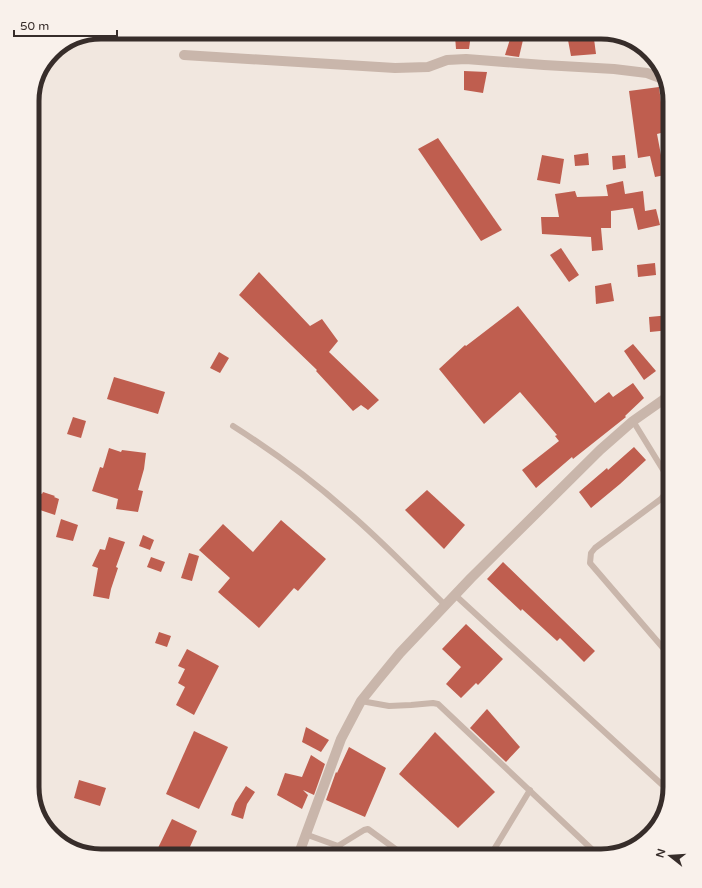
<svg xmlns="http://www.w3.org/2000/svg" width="702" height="888" font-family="'Varela Round',sans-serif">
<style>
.building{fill:#bf5e4f}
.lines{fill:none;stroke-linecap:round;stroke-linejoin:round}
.service{stroke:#c9b6ab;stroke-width:6}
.minor{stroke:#c9b6ab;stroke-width:10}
.rim{fill:none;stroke:#372d2a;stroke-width:5}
</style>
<rect width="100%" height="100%" fill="#f1e7df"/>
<!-- building -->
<g class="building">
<polygon points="471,34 469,49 456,49 455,36"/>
<polygon points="511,36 523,40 519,57 505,55"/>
<polygon points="594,39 596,54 571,56 568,40"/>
<polygon points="464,71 487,72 483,93 464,90"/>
<polygon points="659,87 665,132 657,134 661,155 670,153 670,174 655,177 650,156 638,158 629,91"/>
<polygon points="438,138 502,230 481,241 418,149"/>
<polygon points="588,153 589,165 575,166 574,155"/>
<polygon points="542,155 564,159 560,184 537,180"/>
<polygon points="625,155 626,168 613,170 612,156"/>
<polygon points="623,181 625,194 643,191 645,211 656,209 660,225 638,230 633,208 611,211 611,228 601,228 603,250 592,251 591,237 542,234 541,217 559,217 555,194 575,191 577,197 608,196 606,185"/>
<polygon points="561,248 579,275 569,282 550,255"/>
<polygon points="655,263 656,275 638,277 637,265"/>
<polygon points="259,272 310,326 322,319 338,341 329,352 379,400 368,410 361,405 353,411 316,371 317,370 239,295"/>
<polygon points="611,283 614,301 596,304 595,286"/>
<polygon points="518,306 595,403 609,392 613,397 633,383 644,398 625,416 626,417 573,459 572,457 536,488 522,470 559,441 555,436 557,435 520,392 484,424 439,369 465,345 466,346"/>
<polygon points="670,315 670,330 650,332 649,317"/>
<polygon points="633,344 656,371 644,380 624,351"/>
<polygon points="219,352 229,358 220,373 210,368"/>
<polygon points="114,377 165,392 158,414 107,399"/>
<polygon points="73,417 86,421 81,438 67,434"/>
<polygon points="634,447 646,460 620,484 591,508 579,492 607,468 608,470"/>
<polygon points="109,448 121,452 122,450 146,453 144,469 138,490 143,491 138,512 116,509 118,499 92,491 100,467 103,468"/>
<polygon points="32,490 42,494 43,492 55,496 54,497 59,499 55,515 37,509 38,505 32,503"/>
<polygon points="427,490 465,525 444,549 405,510"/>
<polygon points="61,519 78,525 73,541 56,537"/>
<polygon points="281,520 326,559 298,591 294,588 259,628 218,592 230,578 199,550 223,524 253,552"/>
<polygon points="143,535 154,540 150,550 139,546"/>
<polygon points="109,537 125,542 116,567 118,568 111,589 109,599 93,596 98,568 92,566 100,549 105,550"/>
<polygon points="189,553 199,556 192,581 181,578"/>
<polygon points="151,557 165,562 161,572 147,567"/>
<polygon points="503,562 595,651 584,662 560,638 557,641 522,609 521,611 487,579"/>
<polygon points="466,624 503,659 478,685 476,683 461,698 446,684 461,667 442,649"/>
<polygon points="159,632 171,636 167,647 155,643"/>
<polygon points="187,649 219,666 194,715 176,705 185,687 178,683 185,669 178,666"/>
<polygon points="487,709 520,747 506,762 470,728"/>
<polygon points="306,727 329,740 321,752 302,742"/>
<polygon points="194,731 228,747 199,809 166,794"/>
<polygon points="435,732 495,792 458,828 399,774"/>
<polygon points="349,747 386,768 365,817 326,800 336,772 337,773"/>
<polygon points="311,755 325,764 314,795 303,790 308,795 302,809 277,795 285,773 302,777"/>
<polygon points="79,780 106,788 100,806 74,798"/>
<polygon points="246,786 255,792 247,804 243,819 231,815 235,803"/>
<polygon points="172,819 197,831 186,856 175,856 158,848"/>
</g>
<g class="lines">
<!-- service -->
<g class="service">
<path d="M633 421 665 473C669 483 668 491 661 499L595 548 591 553 590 563 670 656"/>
<path d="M233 426C274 452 312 480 348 512 382 541 413 574 445 605"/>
<polyline points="455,595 669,791"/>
<polyline points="361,701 389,706 411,705 433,703 438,704 599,856"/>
<polyline points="305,834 338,846 364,830 368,829 405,856"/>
<polyline points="338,846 348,856"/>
<polyline points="490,856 530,790"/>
</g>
<!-- minor -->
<g class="minor">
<polyline points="184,55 395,68 428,67 447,60 466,59 544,65 614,69 647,73 663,79"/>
<polyline points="665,398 670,407"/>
<polyline points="298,856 341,739 361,701 377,681 400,653 471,578 600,450 633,421 670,395"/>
</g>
</g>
<!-- crop -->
<path d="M0 0H702V888H0ZM101 39H601A62 62 0 0 1 663 101V787A62 62 0 0 1 601 849H101A62 62 0 0 1 39 787V101A62 62 0 0 1 101 39Z" fill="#f9f1eb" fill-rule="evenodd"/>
<path class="rim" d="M101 39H601A62 62 0 0 1 663 101V787A62 62 0 0 1 601 849H101A62 62 0 0 1 39 787V101A62 62 0 0 1 101 39Z"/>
<!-- north arrow -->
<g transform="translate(670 856) rotate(287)" stroke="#f9f1eb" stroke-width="3" paint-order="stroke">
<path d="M0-3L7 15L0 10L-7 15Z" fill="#372d2a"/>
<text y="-6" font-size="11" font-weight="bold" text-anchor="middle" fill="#372d2a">N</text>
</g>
<!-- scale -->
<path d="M14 30v6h103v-6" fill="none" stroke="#372d2a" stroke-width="2"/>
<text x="20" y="30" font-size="12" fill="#372d2a" stroke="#f9f1eb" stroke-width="3" paint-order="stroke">50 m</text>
</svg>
